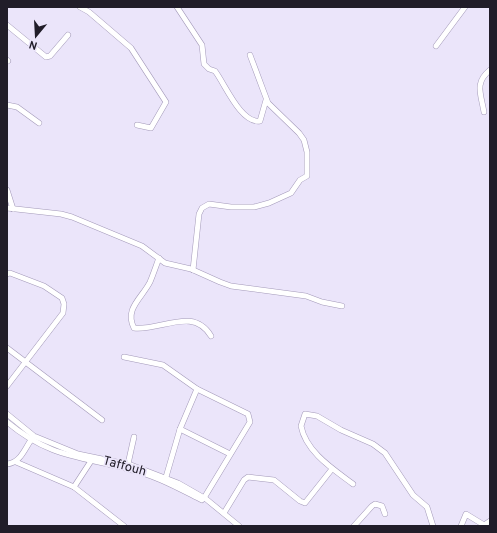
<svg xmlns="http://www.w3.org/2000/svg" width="497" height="533" font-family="Overpass,sans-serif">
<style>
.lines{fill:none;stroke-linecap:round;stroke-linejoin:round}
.minor-casing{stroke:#a399b9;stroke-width:6}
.minor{stroke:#fff;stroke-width:5}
.labels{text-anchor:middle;stroke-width:3.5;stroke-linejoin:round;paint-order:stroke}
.street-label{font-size:13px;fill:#211d29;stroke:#ebe5fa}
</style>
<rect width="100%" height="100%" fill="#ebe5fa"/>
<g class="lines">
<defs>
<g id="minor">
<polyline points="80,7 89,12 131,48 166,102 151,128 137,125"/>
<path d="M177 7 202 45 204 64 209 69 215 71C225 84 241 124 260 121L266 100"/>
<polyline points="7,25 46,57 50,56 68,35"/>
<polyline points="436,46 465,7"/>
<polyline points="7,60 8,61"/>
<polyline points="7,105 17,107 39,123"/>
<path d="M484 112C481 94 474 83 490 70"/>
<polyline points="7,190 13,209"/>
<polyline points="7,208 61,214 72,217 142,246 165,263 191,269 220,282 231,286 306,296 322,302 342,306"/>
<path d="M159 258C156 266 153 275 150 282 142 298 124 309 134 328 161 331 193 306 211 336"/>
<polyline points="193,270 199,214 202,208 209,204 231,207 254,207 269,203 291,193 300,180 307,176 307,152 304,140 299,133 268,103 250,55"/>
<polyline points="7,274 10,273 44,286 62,298 64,304 63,313 7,386"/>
<polyline points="7,348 102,420"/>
<polyline points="124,357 163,365 197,389 248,414 250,422 204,498"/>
<polyline points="7,414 34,436 78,454 131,465 178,483 206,499 239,526"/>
<path d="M7 422C49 457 78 456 128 469 155 475 178 488 202 500"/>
<polyline points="180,429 230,454"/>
<polyline points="16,462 74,487 124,526"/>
<path d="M7 464C20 463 24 450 31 440"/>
<polyline points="128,464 134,437"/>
<polyline points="166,477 180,429 197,389"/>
<path d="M353 484C333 469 306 452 301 426L305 414 317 416 341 430 373 444 385 453 413 495 427 507 433 526"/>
<polyline points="74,487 91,461"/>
<polyline points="224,513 244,480 248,477 274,480 300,501 305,503 332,469"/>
<polyline points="354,526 372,506 375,504 382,506 385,514"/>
<polyline points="461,526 466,514 484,525 490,521"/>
</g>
</defs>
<!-- minor casing -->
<use href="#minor" class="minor-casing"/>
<!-- minor -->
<use href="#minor" class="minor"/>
</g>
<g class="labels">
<!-- street labels -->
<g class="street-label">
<text transform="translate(125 465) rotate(15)" y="5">Taffouh</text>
</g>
</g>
<!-- border -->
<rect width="497" height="533" fill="none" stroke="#211d29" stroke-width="16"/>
<!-- north arrow -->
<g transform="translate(36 36) rotate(198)" stroke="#ebe5fa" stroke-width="3" paint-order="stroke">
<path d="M0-3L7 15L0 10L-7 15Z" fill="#211d29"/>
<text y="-6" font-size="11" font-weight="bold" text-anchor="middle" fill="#211d29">N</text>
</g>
</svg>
